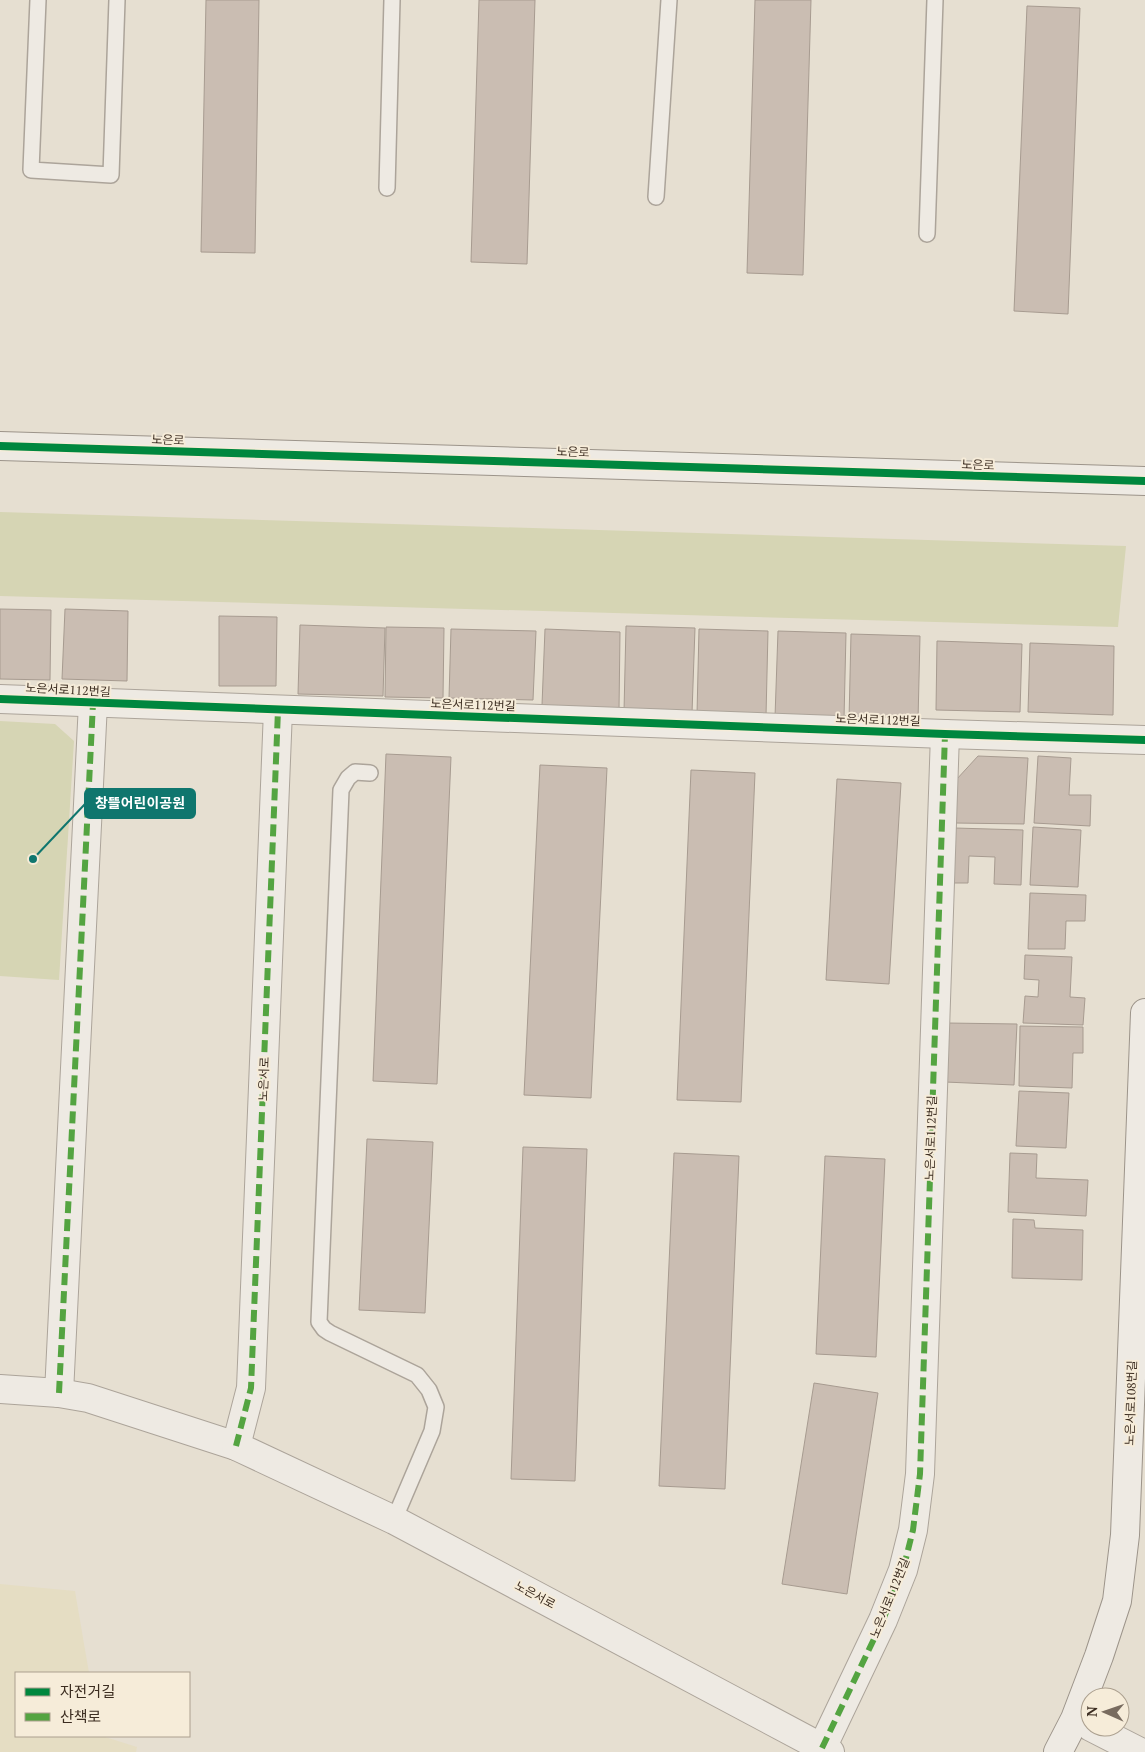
<svg xmlns="http://www.w3.org/2000/svg" width="1145" height="1752" font-family="'PT Serif','Noto Sans KR',serif">
<style>
.farmland{fill:#e5ddc3}
.green{fill:#d6d5b4}
.building{fill:#cabdb2;stroke:#a79b90}
.lines{fill:none;stroke-linecap:round;stroke-linejoin:round}
.lane-casing{stroke:#aca49a;stroke-width:18}
.street-casing{stroke:#aca49a;stroke-width:30}
.secondary-casing{stroke:#9c948a;stroke-width:30}
.lane{stroke:#eeeae3;stroke-width:15}
.street{stroke:#eeeae3;stroke-width:28}
.secondary{stroke:#eeeae3;stroke-width:28}
.quiet{stroke:#54a441;stroke-width:6;stroke-dasharray:12 6;stroke-linecap:butt}
.cycleway-casing{stroke:#f6ecd9;stroke-width:11}
.cycleway{stroke:#00873e;stroke-width:8}
.labels{text-anchor:middle;stroke-width:4;stroke-linejoin:round;paint-order:stroke}
.street-label{font-size:12px;fill:#3c2d21;stroke:#f6ecd9}
.leader{fill:none;stroke:#0f766e;stroke-width:2}
.callout-dot{fill:#0f766e;stroke:#f6ecd9;stroke-width:2}
.callout{fill:#0f766e;stroke:#0f766e;stroke-width:2}
.callout-label{font-size:14px;text-anchor:middle;font-weight:bold;fill:#fff}
</style>
<rect width="100%" height="100%" fill="#e6dfd1"/>
<!-- farmland -->
<polygon class="farmland" points="0,1584 75,1591 89,1673 16,1673 16,1736 102,1736 137,1747 136,1752 0,1752"/>
<!-- green -->
<g class="green">
<polygon points="0,512 1126,546 1118,627 0,596"/>
<polygon points="0,721 55,724 74,741 59,980 0,976"/>
</g>
<!-- building -->
<g class="building">
<polygon points="206,0 259,0 255,253 201,252"/>
<polygon points="479,0 535,0 527,264 471,262"/>
<polygon points="755,0 811,0 803,275 747,273"/>
<polygon points="1027,6 1080,8 1068,314 1014,311"/>
<polygon points="0,609 51,610 50,680 0,679"/>
<polygon points="65,609 128,611 127,681 62,679"/>
<polygon points="219,616 277,617 276,686 219,686"/>
<polygon points="300,625 385,628 383,696 298,694"/>
<polygon points="626,626 695,628 692,713 624,711"/>
<polygon points="386,627 444,628 443,698 385,697"/>
<polygon points="451,629 536,631 533,700 449,698"/>
<polygon points="545,629 620,632 619,710 542,705"/>
<polygon points="699,629 768,631 766,716 697,714"/>
<polygon points="778,631 846,633 844,719 775,717"/>
<polygon points="851,634 920,636 918,721 849,720"/>
<polygon points="937,641 1022,644 1020,712 936,710"/>
<polygon points="1030,643 1114,646 1113,715 1028,712"/>
<polygon points="386,754 451,757 437,1084 373,1081"/>
<polygon points="978,756 1028,758 1024,824 955,823 956,780"/>
<polygon points="1038,756 1071,758 1069,795 1091,795 1090,826 1034,823"/>
<polygon points="540,765 607,768 591,1098 524,1095"/>
<polygon points="691,770 755,773 741,1102 677,1100"/>
<polygon points="837,779 901,783 889,984 826,980"/>
<polygon points="1033,827 1081,830 1078,887 1030,885"/>
<polygon points="955,828 1023,830 1021,885 994,884 995,857 969,856 968,883 953,883"/>
<polygon points="1030,893 1086,895 1085,921 1066,921 1065,949 1028,949"/>
<polygon points="1025,955 1072,957 1070,997 1085,998 1083,1025 1023,1023 1025,996 1038,997 1039,980 1024,979"/>
<polygon points="947,1023 1017,1024 1014,1085 945,1082"/>
<polygon points="1020,1026 1083,1027 1083,1053 1073,1053 1072,1088 1019,1086"/>
<polygon points="1019,1091 1069,1093 1066,1148 1016,1146"/>
<polygon points="367,1139 433,1142 425,1313 359,1310"/>
<polygon points="523,1147 587,1149 575,1481 511,1479"/>
<polygon points="674,1153 739,1156 725,1489 659,1486"/>
<polygon points="1010,1153 1037,1154 1036,1178 1088,1180 1086,1216 1008,1212"/>
<polygon points="825,1156 885,1159 876,1357 816,1354"/>
<polygon points="1013,1219 1034,1220 1035,1228 1083,1230 1082,1280 1012,1278"/>
<polygon points="814,1383 878,1393 847,1594 782,1584"/>
</g>
<g class="lines">
<defs>
<g id="lane">
<polyline points="38,0 31,170 111,175 117,0"/>
<polyline points="387,188 392,0"/>
<polyline points="656,197 669,0"/>
<polyline points="927,234 935,0"/>
<polyline points="370,773 355,772 348,778 341,790 319,1322 324,1329 330,1333 417,1375 429,1390 436,1407 432,1431 394,1520"/>
</g>
<g id="street">
<polyline points="0,699 945,734 1145,740"/>
<polyline points="0,1389 59,1393 88,1398 236,1446 394,1520 830,1752"/>
<polyline points="59,1393 93,703"/>
<polyline points="236,1446 251,1388 278,710"/>
<polyline points="1091,1727 1140,1752"/>
<polyline points="822,1748 883,1620 903,1570 913,1530 920,1474 945,734"/>
</g>
<g id="secondary">
<polyline points="0,446 1145,481"/>
<polyline points="1058,1752 1075,1719 1099,1656 1117,1601 1125,1535 1145,1013"/>
</g>
</defs>
<!-- lane casing -->
<use href="#lane" class="lane-casing"/>
<!-- street casing -->
<use href="#street" class="street-casing"/>
<!-- secondary casing -->
<use href="#secondary" class="secondary-casing"/>
<!-- lane -->
<use href="#lane" class="lane"/>
<!-- street -->
<use href="#street" class="street"/>
<!-- secondary -->
<use href="#secondary" class="secondary"/>
<!-- quiet -->
<g class="quiet">
<polyline points="59,1393 93,703"/>
<polyline points="236,1446 251,1388 278,710"/>
<polyline points="822,1748 883,1620 903,1570 913,1530 920,1474 945,734"/>
</g>
<defs>
<g id="cycleway">
<polyline points="0,446 1145,481"/>
<polyline points="0,699 945,734 1145,740"/>
</g>
</defs>
<!-- cycleway casing -->
<use href="#cycleway" class="cycleway-casing"/>
<!-- cycleway -->
<use href="#cycleway" class="cycleway"/>
</g>
<g class="labels">
<!-- street labels -->
<g class="street-label">
<text transform="translate(168 440) rotate(2)" y="4">노은로</text>
<text transform="translate(573 452) rotate(2)" y="4">노은로</text>
<text transform="translate(978 465) rotate(2)" y="4">노은로</text>
<text transform="translate(68 690) rotate(3)" y="4">노은서로112번길</text>
<text transform="translate(473 705) rotate(2)" y="4">노은서로112번길</text>
<text transform="translate(878 720) rotate(2)" y="4">노은서로112번길</text>
<text transform="translate(264 1079) rotate(-88)" y="4">노은서로</text>
<text transform="translate(931 1138) rotate(-88)" y="4">노은서로112번길</text>
<text transform="translate(1131 1403) rotate(-88)" y="4">노은서로108번길</text>
<text transform="translate(535 1595) rotate(28)" y="4">노은서로</text>
<text transform="translate(890 1598) rotate(-68)" y="4">노은서로112번길</text>
</g>
</g>
<!-- callouts -->
<path class="leader" d="M33 859L85 804"/>
<circle class="callout-dot" cx="33" cy="859" r="5"/>
<rect class="callout" x="85" y="789" width="110" height="29" rx="5"/>
<g class="callout-label">
<text x="140" y="808">창뜰어린이공원</text>
</g>
<!-- legend -->
<rect x="15" y="1672" width="175" height="65" fill="#f6ecd9" stroke="#aca08f"/>
<rect x="25" y="1688" width="25" height="8" fill="#00873e" stroke="#aca08f"/>
<text x="60" y="1697" font-size="15" fill="#3c2d21">자전거길</text>
<rect x="25" y="1713" width="25" height="8" fill="#54a441" stroke="#aca08f"/>
<text x="60" y="1722" font-size="15" fill="#3c2d21">산책로</text>
<!-- north arrow -->
<g transform="translate(1105 1712) rotate(272)"><circle r="24" fill="#f6ecd9" stroke="#aca08f"/>
<path d="M0-4L9 19L0 12L-9 19Z" fill="#786b5f"/>
<text y="-8" font-size="14" font-weight="bold" text-anchor="middle" fill="#3c2d21">N</text>
</g>
</svg>
